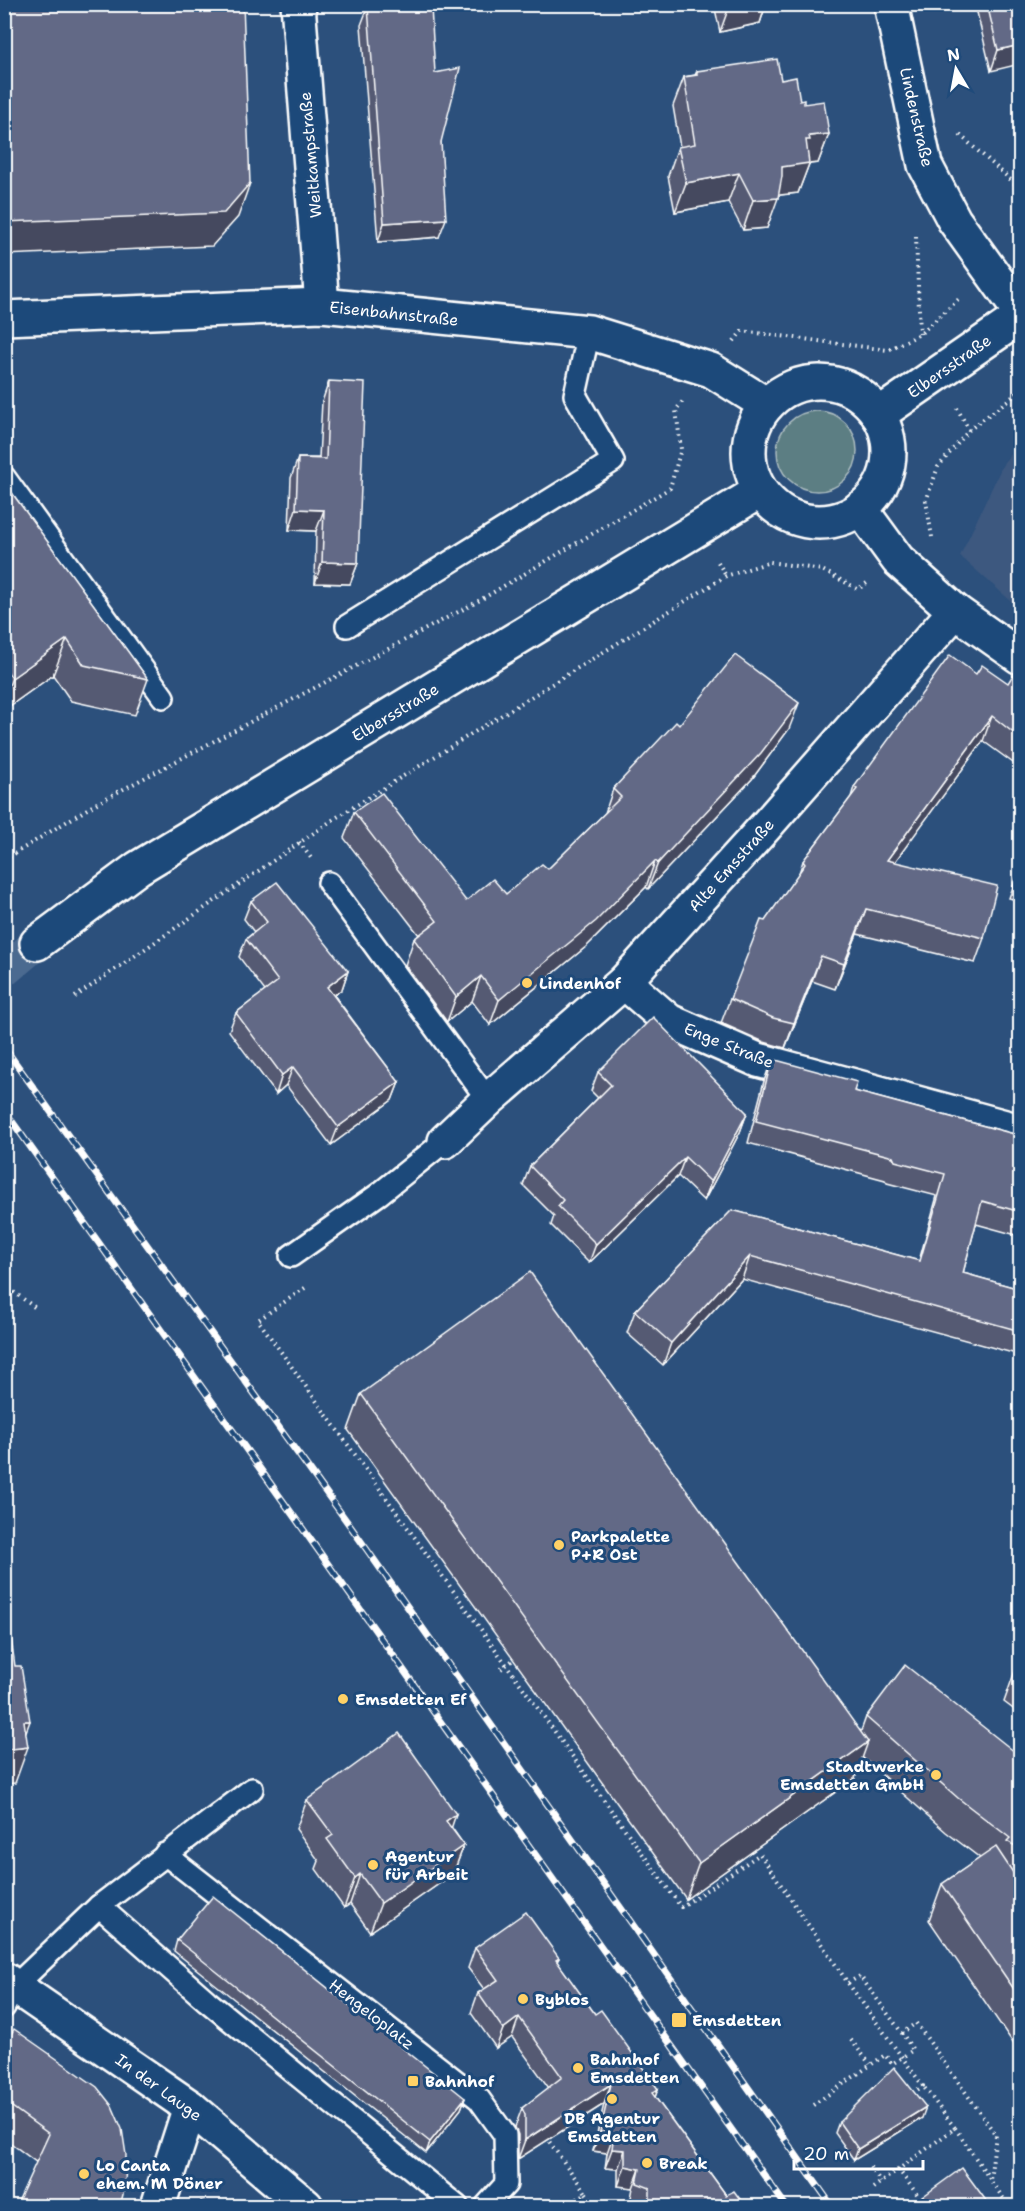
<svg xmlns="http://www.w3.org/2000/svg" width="1025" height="2211" font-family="'Shantell Sans',sans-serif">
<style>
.built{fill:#3c587f}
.green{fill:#5c7e83;stroke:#aebec1;stroke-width:1.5}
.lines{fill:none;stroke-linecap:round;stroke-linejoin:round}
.secondary-tunnel{stroke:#4c6a90;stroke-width:33;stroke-dasharray:33 16;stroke-linecap:butt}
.lane-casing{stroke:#fff;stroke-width:26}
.street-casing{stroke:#fff;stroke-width:38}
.secondary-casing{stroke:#fff;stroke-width:38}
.path{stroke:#fff;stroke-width:4;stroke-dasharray:1.5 4.5;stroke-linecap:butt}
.lane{stroke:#1f4a7a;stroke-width:21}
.street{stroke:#1f4a7a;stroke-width:33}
.secondary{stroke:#1f4a7a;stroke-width:33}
.rail-casing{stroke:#fff;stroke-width:7}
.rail{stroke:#1f4a7a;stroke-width:4.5;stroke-dasharray:14;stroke-linecap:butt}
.wall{fill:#545a73;stroke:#fff;stroke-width:1.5}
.shaded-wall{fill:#454a5e;stroke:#fff;stroke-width:1.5}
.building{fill:#626986;stroke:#fff;stroke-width:1.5}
.poi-dot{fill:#ffd166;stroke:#1f4a7a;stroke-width:2}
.labels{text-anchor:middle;stroke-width:6;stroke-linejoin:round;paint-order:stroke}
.street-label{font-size:16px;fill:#fff;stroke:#1f4a7a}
.poi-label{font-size:16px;font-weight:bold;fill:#fff;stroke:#1f4a7a;text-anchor:start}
</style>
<rect width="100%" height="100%" fill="#2c507c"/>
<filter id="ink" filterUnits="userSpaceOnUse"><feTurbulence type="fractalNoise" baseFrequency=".0167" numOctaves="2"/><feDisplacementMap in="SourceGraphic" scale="12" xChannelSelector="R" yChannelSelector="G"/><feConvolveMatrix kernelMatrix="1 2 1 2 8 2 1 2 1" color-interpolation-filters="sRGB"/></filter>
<g filter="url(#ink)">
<!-- built -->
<polygon class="built" points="1020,445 1020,609 960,556 1004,462"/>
<!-- green -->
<circle class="green" cx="817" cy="451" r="40"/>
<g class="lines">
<!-- secondary-tunnel -->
<polyline class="secondary-tunnel" points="4,971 37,943"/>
<defs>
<g id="lane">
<polyline points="4,477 163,697"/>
<polyline points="347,626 613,461 575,395 589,332"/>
<polyline points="329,883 488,1100"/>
<polyline points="291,1256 379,1194 445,1141"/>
<polyline points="165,1854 479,2099 505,2135 506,2184 486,2206"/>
<polyline points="99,1906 207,2001 457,2206"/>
<polyline points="4,2007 15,1986 99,1906 252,1789"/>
</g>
<g id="street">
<polyline points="298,4 322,305"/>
<polyline points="891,4 925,165 954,220 1020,312"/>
<polyline points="4,318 322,305 589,332 711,370 767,405"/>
<polyline points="860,508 898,560 955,611 1020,657"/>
<polyline points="624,982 669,1021 758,1060 1020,1131"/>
<polyline points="445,1141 488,1100 624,982 765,827 955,611"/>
<polyline points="158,2206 190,2107"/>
</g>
<g id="secondary">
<circle cx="819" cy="452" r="70"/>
<polyline points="878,415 1020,317"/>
<polyline points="37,943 138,868 760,491"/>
<polyline points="4,1979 190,2107 306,2206"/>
</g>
</defs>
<!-- lane casing -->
<use href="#lane" class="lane-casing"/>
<!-- street casing -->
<use href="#street" class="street-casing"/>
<!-- secondary casing -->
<use href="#secondary" class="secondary-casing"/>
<!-- path -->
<g class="path">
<polyline points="960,135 1020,188"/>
<polyline points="916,237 920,334"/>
<polyline points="734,341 742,331 888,350 920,334 961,297"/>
<polyline points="957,408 969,430"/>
<polyline points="932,537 926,501 938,467 969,430 1020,391"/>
<polyline points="718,562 726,576"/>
<polyline points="299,842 311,858"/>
<polyline points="4,860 97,803 475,603 670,488 681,449 676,410 683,401"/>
<polyline points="75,997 334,819 726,576 770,562 822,570 858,589 867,583"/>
<polyline points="4,1285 37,1309"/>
<polyline points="305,1288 258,1320 681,1907 760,1854 848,1983 923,2086 911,2094"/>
<polyline points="501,1669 513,1660"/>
<polyline points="848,1983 860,1976 902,2033 916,2023 996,2135 990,2180 1009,2206"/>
<polyline points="851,2040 870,2064"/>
<polyline points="813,2105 885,2055 892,2064 913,2050 902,2033"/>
<polyline points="955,2128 990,2179"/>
<polyline points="546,2137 586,2193 567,2206"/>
<polyline points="870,2167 881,2182"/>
<polyline points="898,2169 923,2202"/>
<polyline points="873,2188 955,2128 923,2086"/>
<polyline points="586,2193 595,2205 593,2206"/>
</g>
<!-- lane -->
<use href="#lane" class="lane"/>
<!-- street -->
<use href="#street" class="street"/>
<!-- secondary -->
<use href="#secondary" class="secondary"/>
<defs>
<g id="rail">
<polyline points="4,1047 353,1530 832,2206"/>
<polyline points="4,1110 786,2206"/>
</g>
</defs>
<!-- rail casing -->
<use href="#rail" class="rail-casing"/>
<!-- rail -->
<use href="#rail" class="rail"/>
</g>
<!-- wall -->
<g class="wall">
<polygon points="714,4 766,4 760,23 720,32"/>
<polygon points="975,4 1020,4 991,71"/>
<polygon points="368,7 408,8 441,142 439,237 378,242 361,25"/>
<polygon points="697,71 781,80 800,101 804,104 829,134 818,163 809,164 798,193 778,195 767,228 743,230 728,202 675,212 668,176 678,147 680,147 673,106 684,77 695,75"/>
<polygon points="329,381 358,563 350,584 315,583 316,531 289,530 291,478 298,458 319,458 322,402"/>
<polygon points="4,482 148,679 135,715 71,701 53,675 4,710"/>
<polygon points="976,674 1008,683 1020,680 1020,765 1016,765 983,741 894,862 984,938 975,963 857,934 835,989 812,981 785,1048 764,1042 721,1023 730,999 765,921 799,873 803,861 851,797 854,787"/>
<polygon points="679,725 789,729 752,779 648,889 646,887 587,946 490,1025 472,1001 447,1022 405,965 414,939 419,935 344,838 354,812 466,901 506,894 548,869 605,813 613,789"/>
<polygon points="1020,868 1020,901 1009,898"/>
<polygon points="251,901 348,971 342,989 334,995 399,1082 392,1100 331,1145 286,1085 276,1094 229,1031 236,1013 265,991 239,957 246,939 254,932 244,919"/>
<polygon points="772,1059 854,1091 1018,1135 1020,1127 1020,1236 976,1224 963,1273 1020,1289 1020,1355 742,1279 663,1365 627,1333 635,1311 732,1210 919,1261 937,1196 887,1183 885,1180 748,1143 764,1081"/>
<polygon points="598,1072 747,1113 740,1132 704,1201 678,1176 589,1263 551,1225 554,1216 523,1185 530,1166 598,1098 591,1091"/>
<polygon points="361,1394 861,1731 866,1717 1020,1756 1020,2053 929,1920 942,1884 980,1858 946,1832 863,1758 855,1778 686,1899 348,1430"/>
<polygon points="1020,1663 1020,1714 1004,1702 1016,1668"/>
<polygon points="307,1800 452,1828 464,1845 453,1874 370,1932 350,1904 344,1908 316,1869 319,1861 296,1829"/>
<polygon points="177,1940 465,2098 461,2109 426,2153 174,1951"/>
<polygon points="475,1948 559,1958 557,1962 595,2014 658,2089 655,2097 726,2195 745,2206 641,2206 630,2203 633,2188 618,2186 618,2169 605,2168 607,2153 593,2151 604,2104 518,2159 518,2135 515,2127 522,2108 549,2088 512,2037 496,2048 471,2013 478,1993 484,1989 468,1968"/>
<polygon points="4,2047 120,2206 36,2162 4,2138"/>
<polygon points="922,2118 854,2160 835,2133 839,2122"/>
</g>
<!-- shaded-wall -->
<g class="shaded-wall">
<polygon points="743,4 766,4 760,23 720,32 729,7"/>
<polygon points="1020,45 1020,64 991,71 998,50"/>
<polygon points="829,134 818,163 809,164 798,193 771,196 782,167 809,136"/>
<polygon points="739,173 728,202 675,212 686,183"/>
<polygon points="250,183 238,217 212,246 4,255 4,222"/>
<polygon points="778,198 767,228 743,230 753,200"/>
<polygon points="446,219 439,237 378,242 384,223"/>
<polygon points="296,509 324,510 316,531 289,530"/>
<polygon points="322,562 358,563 350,584 315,583"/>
<polygon points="67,639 53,675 4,710 4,699 12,678"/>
<polygon points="799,703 789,729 752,779 648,889 658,863"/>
<polygon points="992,716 983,741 878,885 887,860"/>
<polygon points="1020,753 1020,765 1016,765"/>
<polygon points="655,861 646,887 587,946 490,1025 499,1000"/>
<polygon points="866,909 857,934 835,989 844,964"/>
<polygon points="821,956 812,981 785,1048 794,1023"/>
<polygon points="348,971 342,989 321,1005 327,987"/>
<polygon points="481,976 472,1001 447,1022 456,997"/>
<polygon points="293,1067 286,1085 276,1094 282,1075"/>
<polygon points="399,1082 392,1100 331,1145 338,1127"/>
<polygon points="747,1113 740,1132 704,1201 711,1182"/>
<polygon points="685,1157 678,1176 589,1263 596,1244"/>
<polygon points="750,1256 742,1279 663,1365 671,1343"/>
<polygon points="24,1721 30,1721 20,1748 28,1747 15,1783 4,1784 4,1750"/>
<polygon points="868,1742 855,1778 686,1899 699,1863"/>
<polygon points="456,1814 446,1844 446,1821"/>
<polygon points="464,1845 453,1874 370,1932 381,1903"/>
<polygon points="360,1874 350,1904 344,1908 355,1878"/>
<polygon points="519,2017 512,2037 496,2048 503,2029"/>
<polygon points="611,2084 604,2104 518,2159 525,2140"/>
<polygon points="658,2089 651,2108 652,2093"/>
<polygon points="465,2098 461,2109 426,2153 430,2142"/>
<polygon points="926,2107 922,2118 854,2160 858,2149"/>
<polygon points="600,2132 614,2133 607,2153 593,2151"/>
<polygon points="612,2149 625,2150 618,2169 605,2168"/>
<polygon points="625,2166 640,2169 633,2188 618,2186"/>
</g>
<!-- building -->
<g class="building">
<polygon points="4,4 243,4 250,183 224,213 4,222"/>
<polygon points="401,4 408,4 408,8 431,7 435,73 460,68 441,142 446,219 384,223 368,7"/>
<polygon points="728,4 743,4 729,7"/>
<polygon points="987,4 1020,4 1020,45 998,50"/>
<polygon points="777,59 781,80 796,77 800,101 804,100 804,104 824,101 829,134 809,136 810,140 806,140 809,163 782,167 782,176 778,198 753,200 739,173 686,183 678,147 695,144 684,77 697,75 697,71"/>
<polygon points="329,381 365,383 358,563 322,562 324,510 296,509 298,458 326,459"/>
<polygon points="4,482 148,679 84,665 67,639 12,678 4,667"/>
<polygon points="735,655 799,703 761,753 658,863 655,861 596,921 499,1000 481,976 456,997 414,939 437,921 354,812 382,793 466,901 493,879 506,894 542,864 548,869 621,797 613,789 676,722 679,725"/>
<polygon points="950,655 976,674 982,665 1008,683 1013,675 1020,680 1020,738 992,716 887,860 997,886 984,938 866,909 844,964 821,956 794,1023 773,1018 730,999 761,920 765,921 805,864 803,861 857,789 854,787"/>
<polygon points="1020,868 1020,889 1013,887"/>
<polygon points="277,882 348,971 327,987 399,1082 338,1127 293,1067 282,1075 236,1013 278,981 246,939 267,922 251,901"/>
<polygon points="653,1017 747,1113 711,1182 685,1157 596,1244 558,1206 563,1200 530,1166 611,1085 598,1072"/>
<polygon points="772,1059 857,1082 854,1091 1018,1135 1020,1128 1020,1212 982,1201 963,1273 1020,1289 1020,1331 750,1256 671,1343 635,1311 732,1210 920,1261 945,1174 895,1161 893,1157 756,1121"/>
<polygon points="530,1272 868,1742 699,1863 361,1394"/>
<polygon points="4,1625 7,1641 11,1638 15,1666 21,1666 30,1721 24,1721 28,1747 4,1750"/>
<polygon points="1020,1663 1020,1671 1016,1668"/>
<polygon points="905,1665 1020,1756 1020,1849 1007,1841 1010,1838 958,1798 866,1717"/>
<polygon points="399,1733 456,1814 446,1821 464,1845 381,1903 360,1874 355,1878 327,1839 333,1835 307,1800"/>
<polygon points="996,1847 1020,1883 1020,1998 942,1884"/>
<polygon points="213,1896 465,2098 430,2142 177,1940"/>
<polygon points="526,1912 559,1958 556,1960 595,2014 601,2010 658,2089 652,2093 726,2195 734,2191 745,2206 650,2206 650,2188 637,2183 640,2169 625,2166 625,2150 612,2149 614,2133 600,2132 611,2084 525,2140 525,2115 522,2108 562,2077 519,2017 503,2029 478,1993 498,1980 475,1948"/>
<polygon points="14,2029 97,2087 112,2106 122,2129 126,2155 125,2187 120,2206 16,2206 49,2134 4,2101 4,2047"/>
<polygon points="894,2067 926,2107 858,2149 839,2122"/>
<polygon points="962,2168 990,2206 912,2206 911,2205"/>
<polygon points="201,2201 216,2206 199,2206"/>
</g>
</g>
<!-- markers -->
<g class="poi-dot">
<circle cx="527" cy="983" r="6"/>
<circle cx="559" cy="1545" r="6"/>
<circle cx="343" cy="1699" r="6"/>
<circle cx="936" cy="1775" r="6"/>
<circle cx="373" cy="1865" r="6"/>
<circle cx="523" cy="1999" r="6"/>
<rect x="671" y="2012" width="16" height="16" rx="3"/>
<circle cx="578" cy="2068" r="6"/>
<rect x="407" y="2075" width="12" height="12" rx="3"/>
<circle cx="612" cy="2099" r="6"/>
<circle cx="647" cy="2163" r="6"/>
<circle cx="84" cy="2174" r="6"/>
</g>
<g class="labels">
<!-- street labels -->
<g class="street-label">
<text transform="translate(917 117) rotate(77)" y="6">Lindenstraße</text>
<text transform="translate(310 155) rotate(-95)" y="6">Weitkampstraße</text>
<text transform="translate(394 313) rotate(6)" y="6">Eisenbahnstraße</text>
<text transform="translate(949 366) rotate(-35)" y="6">Elbersstraße</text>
<text transform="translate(395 712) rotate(-31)" y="6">Elbersstraße</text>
<text transform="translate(731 865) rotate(-48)" y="6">Alte Emsstraße</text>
<text transform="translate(729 1045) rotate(22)" y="6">Enge Straße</text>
<text transform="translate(372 2014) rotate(38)" y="6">Hengeloplatz</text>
<text transform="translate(159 2087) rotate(36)" y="6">In der Lauge</text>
</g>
<!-- poi labels -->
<g class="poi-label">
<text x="539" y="989">Lindenhof</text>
<text x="571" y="1542">Parkpalette<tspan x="571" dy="18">P+R Ost</tspan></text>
<text x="355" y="1705">Emsdetten Ef</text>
<text x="924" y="1772" text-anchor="end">Stadtwerke<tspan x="924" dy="18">Emsdetten GmbH</tspan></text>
<text x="385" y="1862">Agentur<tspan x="385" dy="18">für Arbeit</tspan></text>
<text x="535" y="2005">Byblos</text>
<text x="692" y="2026">Emsdetten</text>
<text x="590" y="2065">Bahnhof<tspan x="590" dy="18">Emsdetten</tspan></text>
<text x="425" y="2087">Bahnhof</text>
<text x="612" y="2124" text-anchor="middle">DB Agentur<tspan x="612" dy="18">Emsdetten</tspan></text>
<text x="659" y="2169">Break</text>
<text x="96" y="2171">Lo Canta<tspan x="96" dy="18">ehem. M Döner</tspan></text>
</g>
</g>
<!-- margin -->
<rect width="1025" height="2211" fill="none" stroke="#1f4a7a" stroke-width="24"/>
<rect x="12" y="12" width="1001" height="2187" fill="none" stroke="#fff" stroke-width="2" filter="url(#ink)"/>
<!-- north arrow -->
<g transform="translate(956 69) rotate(350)" stroke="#1f4a7a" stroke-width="4.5" paint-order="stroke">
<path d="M0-4.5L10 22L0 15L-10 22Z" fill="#ffffff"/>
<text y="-9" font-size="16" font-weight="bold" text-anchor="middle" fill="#ffffff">N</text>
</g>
<!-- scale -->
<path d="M794 2160v9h129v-9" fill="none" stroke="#ffffff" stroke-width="3"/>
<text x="803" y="2160" font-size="18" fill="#ffffff" stroke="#1f4a7a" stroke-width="4.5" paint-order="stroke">20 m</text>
</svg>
